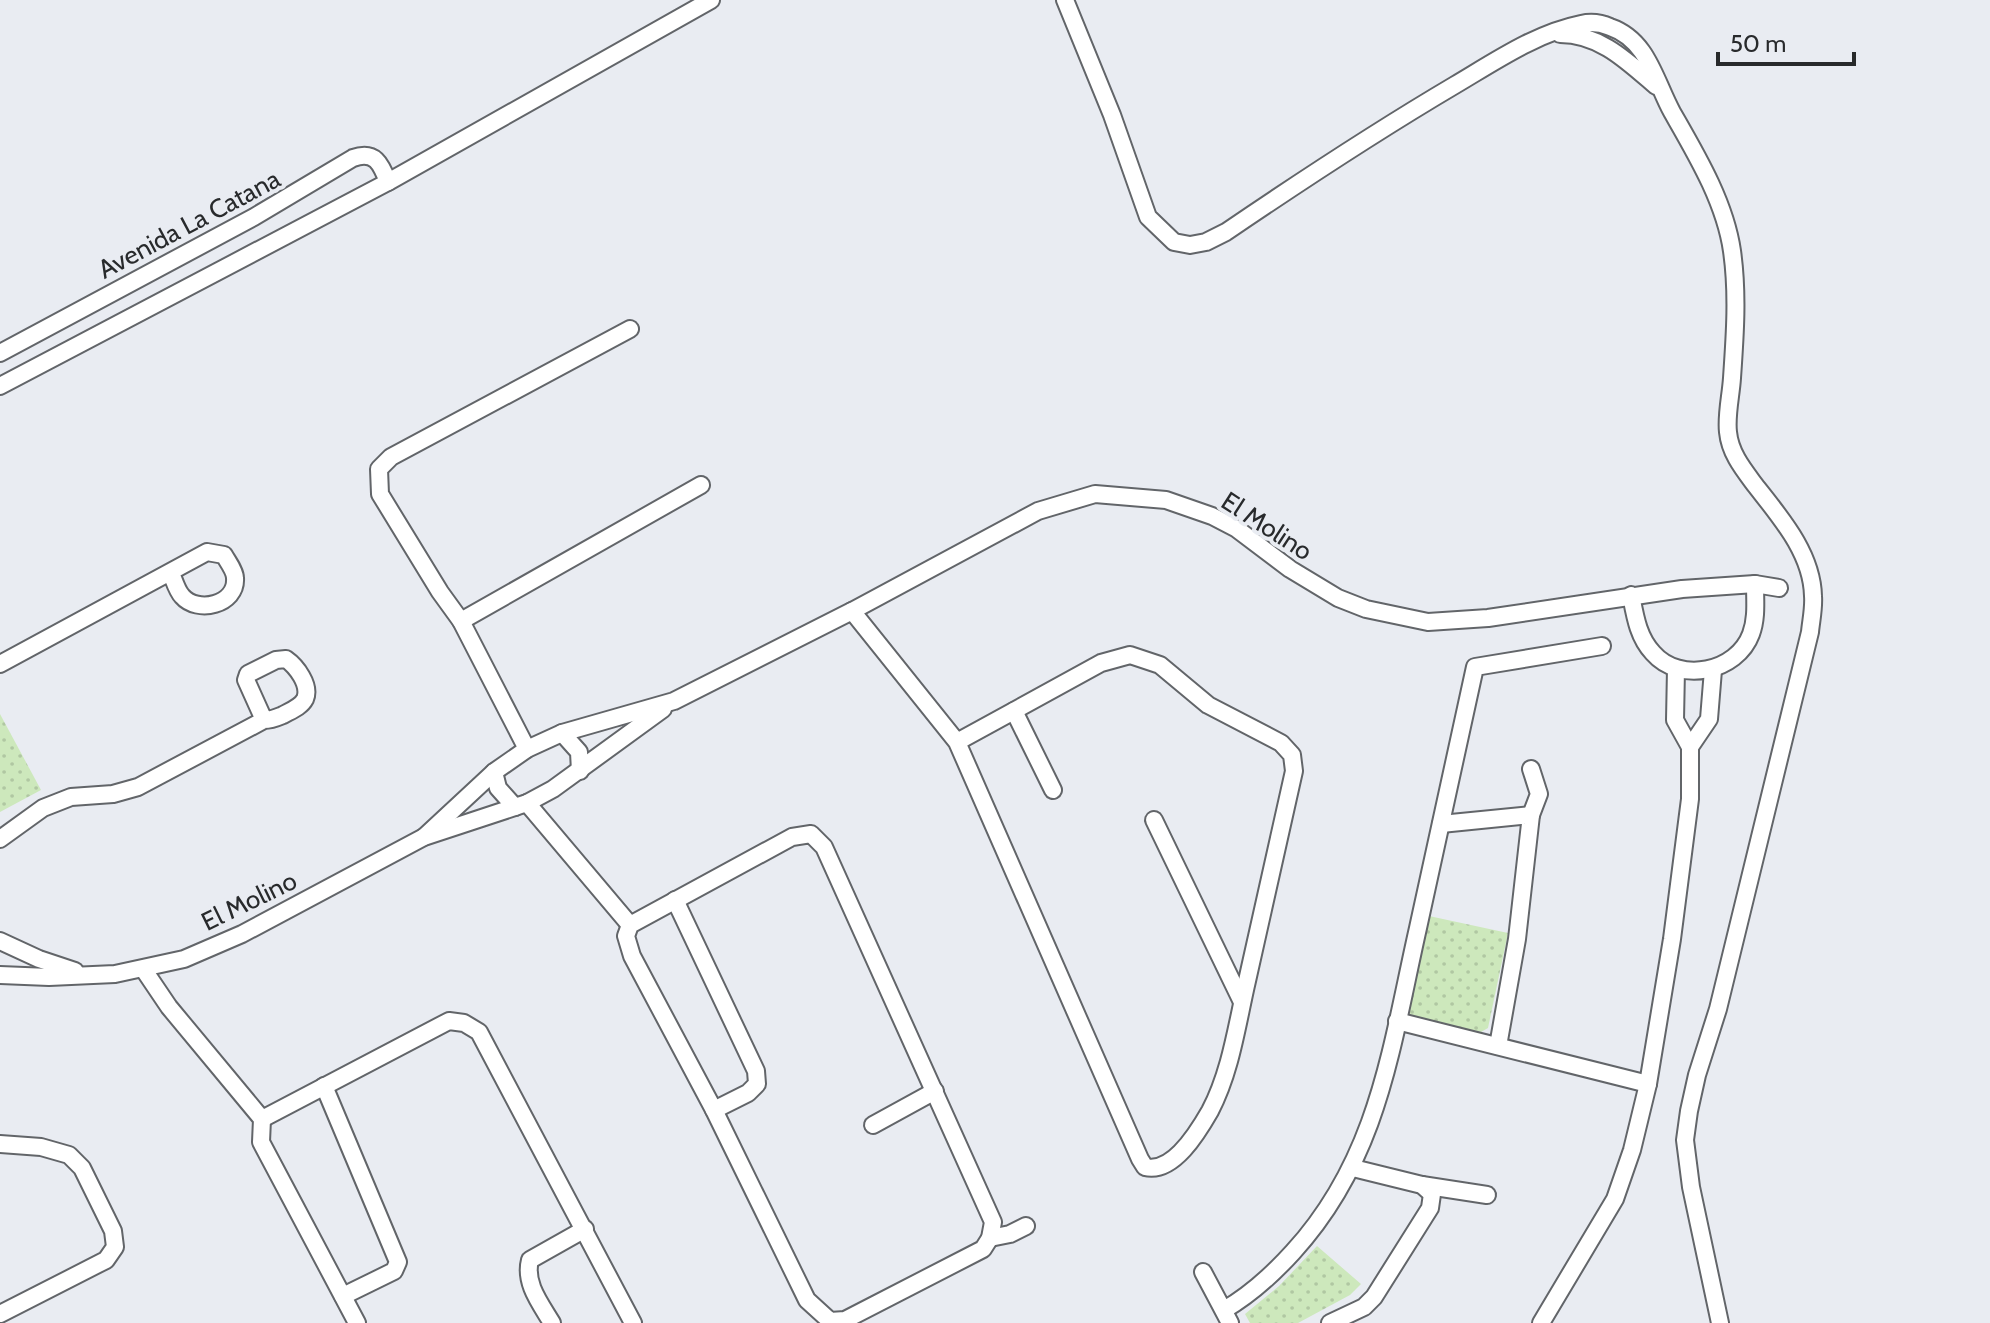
<svg xmlns="http://www.w3.org/2000/svg" width="1990" height="1323" font-family="Cabin,sans-serif">
<style>
.green{fill:url(#green-dots)}
.lines{fill:none;stroke-linecap:round;stroke-linejoin:round}
.street-casing{stroke:#626569;stroke-width:20}
.street{stroke:#fff;stroke-width:16}
.labels{text-anchor:middle;stroke-width:8;stroke-linejoin:round;paint-order:stroke}
.street-label{font-size:26px;fill:#282a2c;stroke:#e9ecf2}
</style>
<defs>
<pattern id="green-dots" width="8" height="8" patternUnits="userSpaceOnUse" patternTransform="scale(2)"><rect width="8" height="8" fill="#cde8bc"/><path d="M2 2h.1M6 6h.1" fill="none" stroke="#b0c7a2" stroke-width="1.8" stroke-linecap="round"/></pattern>
</defs>
<rect width="100%" height="100%" fill="#e9ecf2"/>
<!-- green -->
<g class="green">
<polygon points="0,714 41,790 0,812"/>
<polygon points="1429,916 1508,933 1488,1028 1481,1032 1408,1016"/>
<polygon points="1317,1246 1361,1284 1350,1295 1298,1323 1250,1323 1245,1314 1279,1286"/>
</g>
<g class="lines">
<defs>
<g id="street">
<path d="M1065 0 1112 115 1148 217 1174 242 1190 245 1206 242 1226 232C1301 181 1377 131 1455 85 1494 62 1536 33 1581 24 1590 22 1601 23 1610 27 1648 40 1655 81 1672 112 1696 154 1725 202 1732 251 1738 293 1735 335 1732 378 1731 395 1726 415 1728 432 1730 453 1743 469 1755 485 1780 517 1812 553 1813 596 1814 608 1811 621 1810 632L1718 1009 1697 1075 1689 1111 1685 1140 1691 1187 1720 1323"/>
<path d="M1560 34C1600 34 1627 61 1656 86"/>
<path d="M0 353 254 217 353 158C375 150 381 164 388 182"/>
<polyline points="0,386 388,182 711,0"/>
<path d="M1631 595C1635 616 1638 637 1653 653 1680 684 1737 672 1751 634 1757 618 1755 601 1755 584"/>
<path d="M852 611 957 742 1140 1159 1145 1167C1173 1174 1198 1132 1210 1111 1231 1071 1237 1024 1247 981 1262 911 1278 841 1294 771L1292 755 1281 743 1208 705 1160 665 1130 655 1101 663 957 742"/>
<polyline points="461,621 701,485"/>
<path d="M0 664 207 552 224 555C228 562 235 571 235 578 237 605 197 614 182 596 177 591 174 580 171 573"/>
<polyline points="1014,711 1053,790"/>
<polyline points="562,733 579,752 580,771"/>
<polyline points="1690,747 1709,719 1713,670"/>
<polyline points="527,749 461,621 440,592 380,494 379,469 391,457 630,329"/>
<polyline points="494,772 498,788 515,807"/>
<polyline points="527,803 630,925"/>
<polyline points="1531,815 1539,794 1531,769"/>
<polyline points="1154,820 1242,1002"/>
<polyline points="1441,824 1531,815 1517,939 1498,1046"/>
<polygon points="811,834 824,847 993,1222 990,1238 983,1249 845,1320 830,1321 807,1300 714,1110 632,956 626,936 630,925 792,837"/>
<polyline points="424,837 494,772 527,749 562,733 674,701 852,611 1038,511 1095,494 1166,500 1212,516 1237,529 1290,569 1338,598 1366,609 1428,622 1488,618 1682,589 1755,584 1779,588"/>
<path d="M0 839 43 808 71 797 113 794 138 787 264 720C272 720 276 718 283 715 290 711 301 707 305 699 311 685 296 666 286 659L276 660 248 674 246 680 264 720"/>
<polyline points="675,900 756,1071 757,1084 748,1093 714,1110"/>
<polyline points="0,941 39,959 75,971"/>
<polyline points="144,970 169,1007 262,1119 261,1142 357,1323"/>
<polyline points="0,975 49,977 115,974 184,959 242,934 424,837 527,803 553,789 663,709"/>
<polyline points="1397,1021 1648,1084"/>
<polyline points="324,1086 398,1262 394,1271 343,1296"/>
<polyline points="262,1119 449,1021 464,1023 479,1032 633,1323"/>
<polyline points="873,1125 935,1091"/>
<polyline points="0,1144 41,1147 69,1155 82,1168 113,1231 115,1247 106,1260 0,1314"/>
<polyline points="1422,1185 1487,1195"/>
<polyline points="990,1238 1010,1234 1026,1226"/>
<polyline points="1203,1272 1230,1323"/>
<path d="M1224 1310C1250 1295 1273 1274 1293 1252 1379 1158 1391 1047 1418 928 1437 841 1456 754 1475 667L1602 646"/>
<path d="M552 1323C540 1303 524 1283 530 1260L585 1229"/>
<polyline points="1330,1323 1364,1307 1374,1297 1430,1208 1432,1194 1422,1185 1353,1168"/>
<polyline points="1541,1323 1615,1199 1632,1150 1648,1084 1672,939 1690,799 1690,747 1675,720 1676,669"/>
</g>
</defs>
<!-- street casing -->
<use href="#street" class="street-casing"/>
<!-- street -->
<use href="#street" class="street"/>
</g>
<g class="labels">
<!-- street labels -->
<g class="street-label">
<text transform="translate(189 224) rotate(-28)" y="9">Avenida La Catana</text>
<text transform="translate(1267 526) rotate(33)" y="9">El Molino</text>
<text transform="translate(249 901) rotate(-26)" y="9">El Molino</text>
</g>
</g>
<!-- scale -->
<path d="M1718 52v12h136v-12" fill="none" stroke="#282a2c" stroke-width="4"/>
<text x="1730" y="52" font-size="24" fill="#282a2c" stroke="#e9ecf2" stroke-width="6" paint-order="stroke">50 m</text>
</svg>
